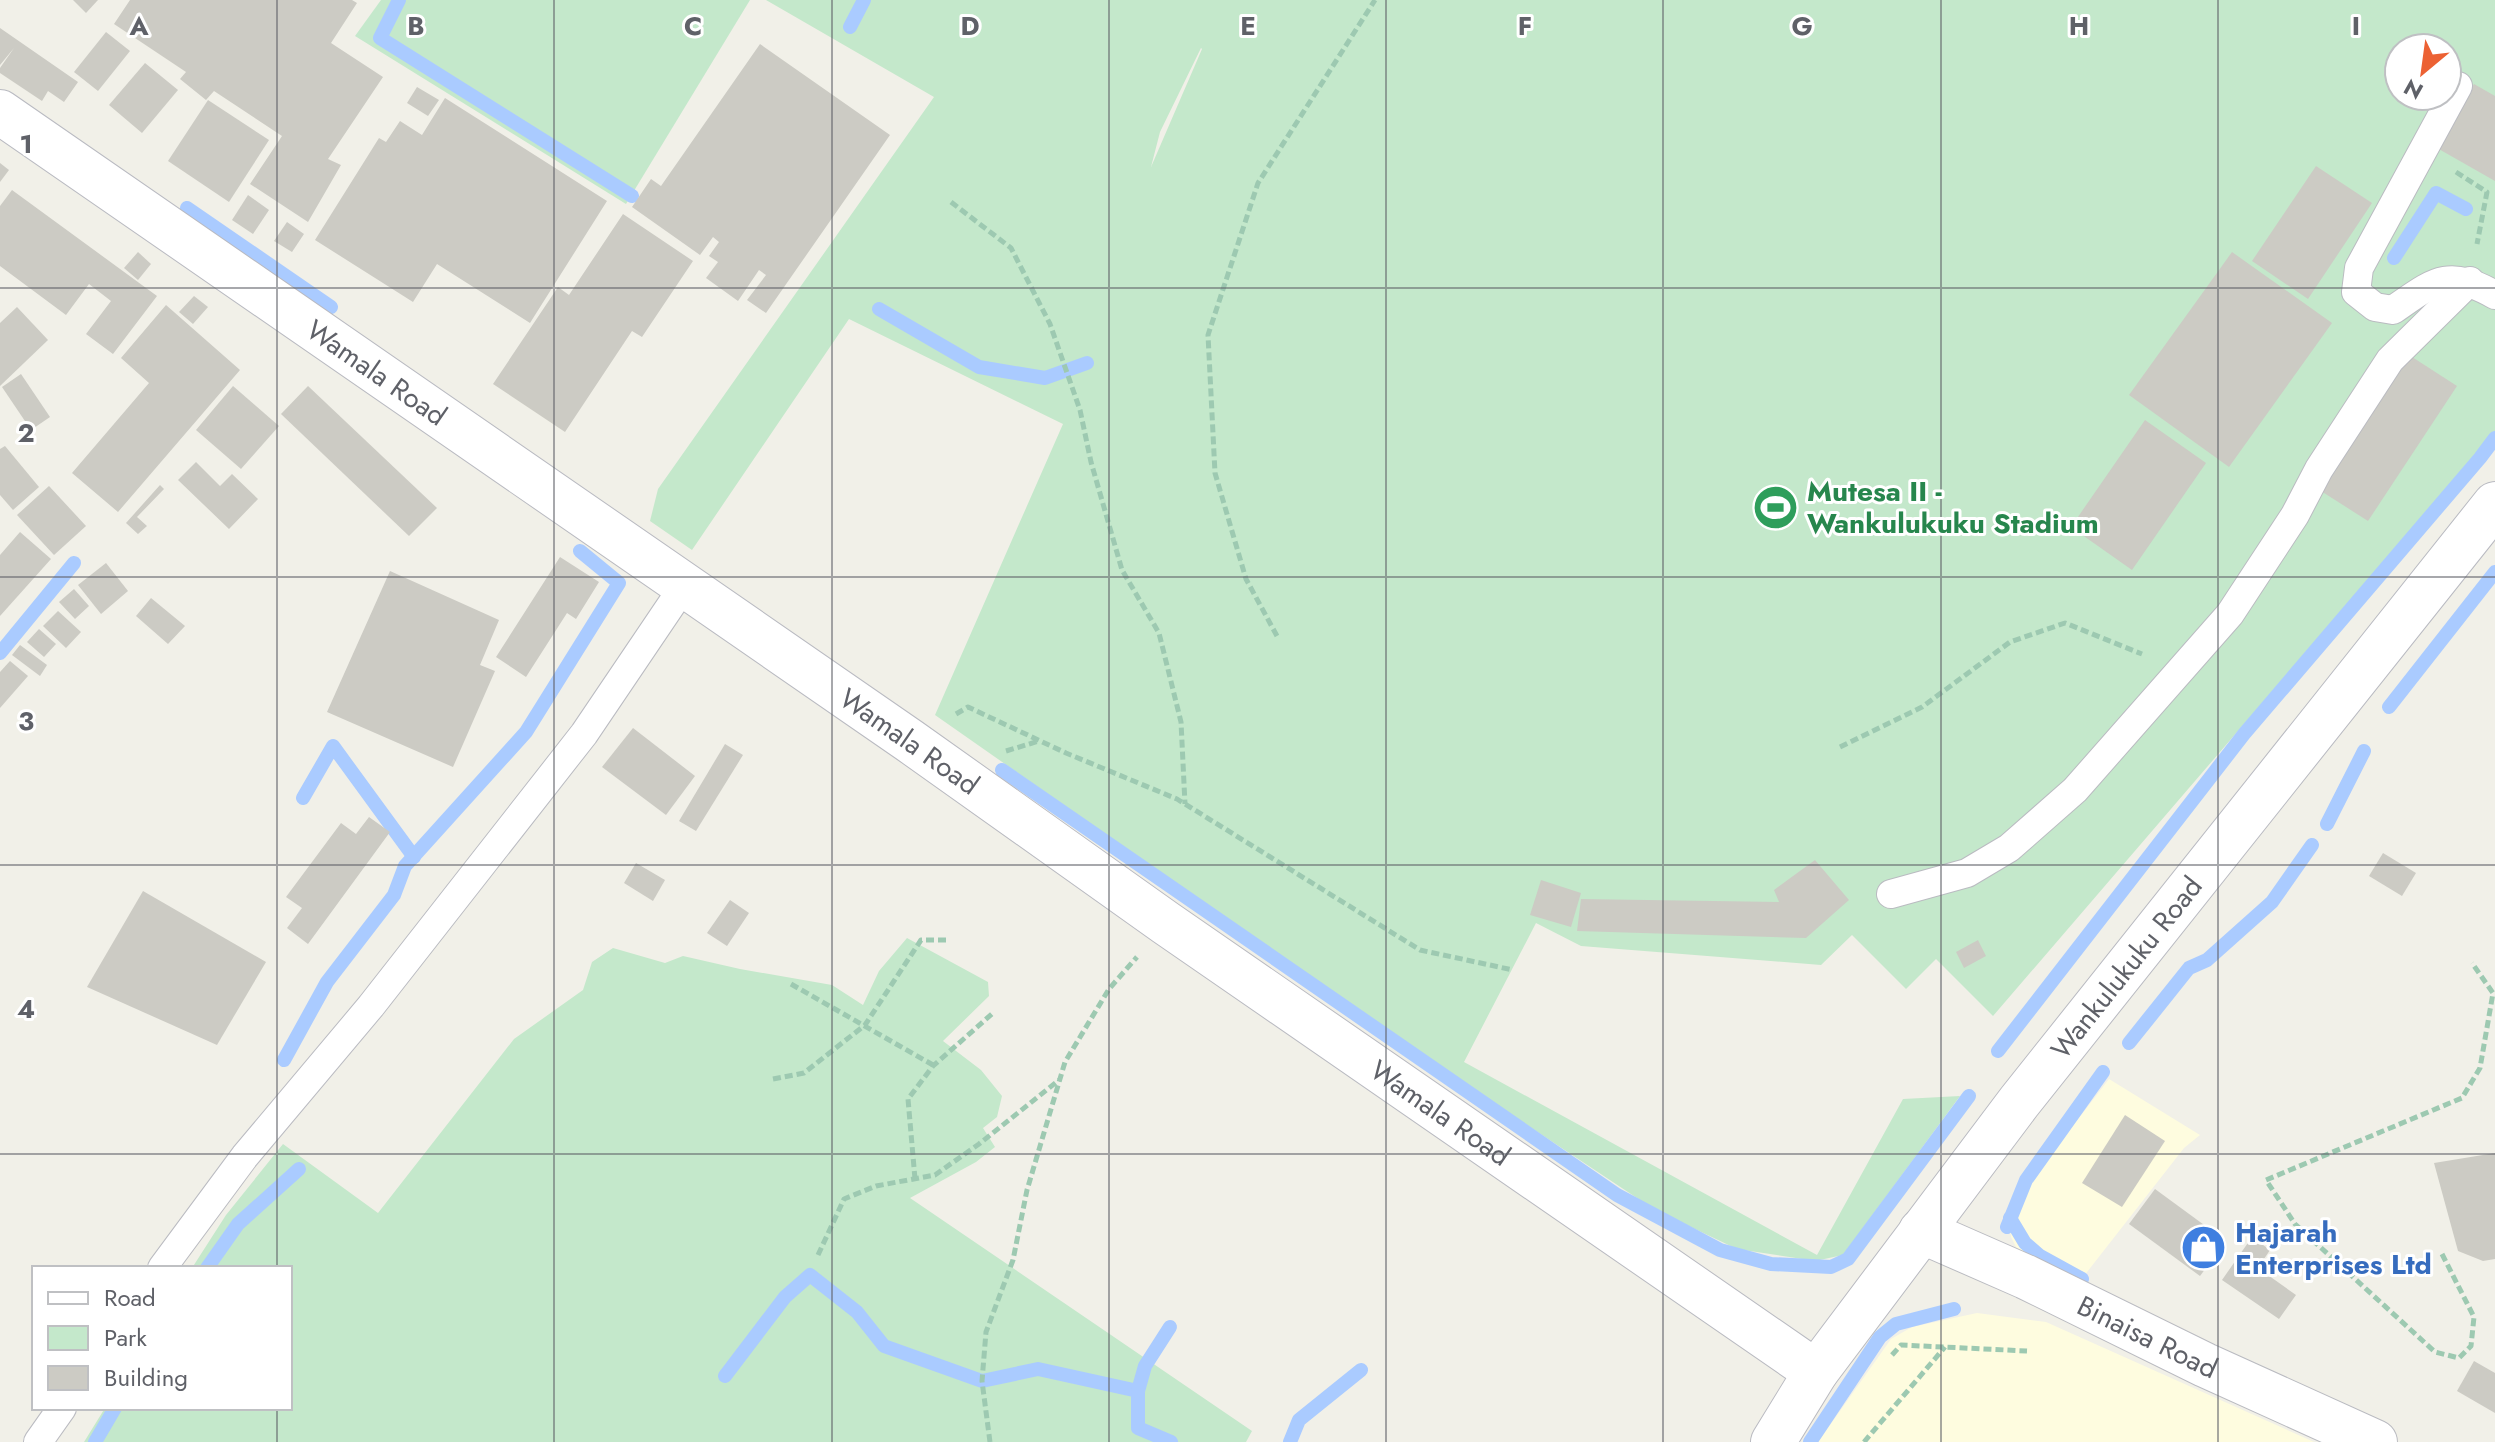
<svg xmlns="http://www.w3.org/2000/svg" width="2495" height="1442" font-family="Jost,sans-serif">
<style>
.commercial{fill:#fefcdf}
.green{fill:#c4e8cb;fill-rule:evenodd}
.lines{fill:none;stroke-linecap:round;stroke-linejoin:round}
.stream{stroke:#aacbff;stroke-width:14}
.building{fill:#cccbc4}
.lane-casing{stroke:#babbc1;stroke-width:30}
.street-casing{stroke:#babbc1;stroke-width:46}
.secondary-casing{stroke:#b9bac1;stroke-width:46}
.path{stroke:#9dc9b1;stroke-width:5;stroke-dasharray:8 4;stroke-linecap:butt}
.lane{stroke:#fff;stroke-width:28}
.street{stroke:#fff;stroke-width:44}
.secondary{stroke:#fff;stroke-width:44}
.grid{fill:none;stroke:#5f6168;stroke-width:2;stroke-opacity:0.55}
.labels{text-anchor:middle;stroke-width:6;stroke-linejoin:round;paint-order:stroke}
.street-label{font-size:28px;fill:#5f6168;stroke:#fff}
.leisure-label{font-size:28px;font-weight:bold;fill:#27864d;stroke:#fff;text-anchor:start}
.shop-label{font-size:28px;font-weight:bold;fill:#366cbe;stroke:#fff;text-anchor:start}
.grid-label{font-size:26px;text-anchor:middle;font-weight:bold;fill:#5f6168;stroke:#fff;stroke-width:6;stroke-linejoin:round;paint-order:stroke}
</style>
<rect width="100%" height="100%" fill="#f1f0e8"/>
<!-- commercial -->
<g class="commercial">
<polygon points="2109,1079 2200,1135 2184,1148 2073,1290 2016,1247 2011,1237 2008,1210"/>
<polygon points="1977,1313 2046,1322 2314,1442 1818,1442 1891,1339 1912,1327"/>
</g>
<!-- green -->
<g class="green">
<polygon points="381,0 750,0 626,204 355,36"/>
<path d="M766 0H2495V432L1993 1016 1936 959 1906 989 1852 935 1821 965 1581 946 1536 923 1464 1062 1817 1255 1903 1099 1960 1096 1843 1255 1815 1261 1737 1249 1655 1210 1408 1046 935 715 1063 424 849 319 692 550 650 521 658 489 934 97ZM1201 48 1202 49 1151 167 1160 132ZM2399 48H2447V96H2399Z"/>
<polygon points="907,938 988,982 989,996 943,1041 981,1070 1002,1096 997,1117 983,1128 995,1147 976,1162 910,1198 1252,1431 1246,1442 84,1442 105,1408 290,1408 290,1268 192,1268 226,1215 283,1144 378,1213 514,1039 583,990 592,962 613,948 665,963 683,956 740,969 832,985 863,1005 879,971"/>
</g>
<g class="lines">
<!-- stream -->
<g class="stream">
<polyline points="399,0 380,38 632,196"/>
<polyline points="850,27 864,0"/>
<polyline points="187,208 331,307"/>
<polyline points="2394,258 2436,193 2466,209"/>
<polyline points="879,309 979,367 1045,378 1087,363"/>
<polyline points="0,653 74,563"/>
<polyline points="2389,707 2495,572"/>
<polyline points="1002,770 1617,1195 1720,1250 1771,1264 1831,1267 1848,1259 1969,1096"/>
<polyline points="303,798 333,746 414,857"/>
<polyline points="2327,824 2364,751"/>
<polyline points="2129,1043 2189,968 2207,960 2272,902 2312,845"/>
<polyline points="1998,1051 2244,734 2480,458 2495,438"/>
<polyline points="284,1060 327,982 394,895 405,866 526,732 619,583 580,551"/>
<polyline points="2010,1218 2025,1243 2040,1256 2082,1279"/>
<polyline points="2007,1227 2026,1180 2103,1072"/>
<polyline points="207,1268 238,1224 299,1169"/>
<polyline points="725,1376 785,1297 810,1275 857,1312 884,1346 982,1381 1038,1369 1138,1391 1138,1428 1171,1442"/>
<polyline points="1138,1391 1145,1366 1170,1327"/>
<polyline points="95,1442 115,1408"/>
<polyline points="1290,1442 1299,1420 1361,1370"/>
<polyline points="1810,1442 1880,1337 1896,1324 1954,1309"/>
</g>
</g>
<!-- building -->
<g class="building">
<polygon points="73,0 98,0 86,13"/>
<polygon points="130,0 352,0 357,3 331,43 383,77 328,159 341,165 308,222 250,184 282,136 214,91 206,100 180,79 186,72 114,24"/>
<polygon points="0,28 78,82 64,102 48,91 42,101 0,73 0,68 14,48 0,65"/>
<polygon points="106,32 130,51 98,91 74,72"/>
<polygon points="760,44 890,135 766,313 747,300 766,275 759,270 738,301 706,278 718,262 709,256 719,242 713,237 700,255 632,207 651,179 661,186"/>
<polygon points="145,63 178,90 142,133 109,105"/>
<polygon points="2474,84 2495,96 2495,181 2437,148"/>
<polygon points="417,87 439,100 428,116 407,103"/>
<polygon points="445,98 607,201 530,323 437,264 413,302 315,240 379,138 386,142 400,121 422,135"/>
<polygon points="208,100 269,140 229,202 168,161"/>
<polygon points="0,163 9,170 0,182"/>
<polygon points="2316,166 2372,203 2308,299 2252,261"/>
<polygon points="12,190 157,296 113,354 86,334 111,301 89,284 66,315 0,266 0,206"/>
<polygon points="248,195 269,210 253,234 232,220"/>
<polygon points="623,214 693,261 642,337 632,331 565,432 493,384 558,287 569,295"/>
<polygon points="287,222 304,234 292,252 274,241"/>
<polygon points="138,252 151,264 138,280 124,268"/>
<polygon points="2232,252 2332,323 2229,467 2129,395"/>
<polygon points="194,296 208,307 193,324 179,312"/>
<polygon points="166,305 240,370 118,512 72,473 149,383 121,358"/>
<polygon points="17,307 48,340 0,386 0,323"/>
<polygon points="2409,355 2457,386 2368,521 2321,491"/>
<polygon points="21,374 50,417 31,430 2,387"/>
<polygon points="233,386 279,426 241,469 196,430"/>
<polygon points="308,386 437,508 409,536 281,414"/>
<polygon points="2145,420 2206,463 2132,570 2071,527"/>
<polygon points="5,446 39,487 13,510 0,495 0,449"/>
<polygon points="196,462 220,486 232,474 258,499 229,529 178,480"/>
<polygon points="160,485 164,489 137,517 147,526 138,534 126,523"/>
<polygon points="49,486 86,526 54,555 17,515"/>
<polygon points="20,532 51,559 0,616 0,555"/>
<polygon points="560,557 599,582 576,619 567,613 526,677 496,657"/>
<polygon points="106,563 128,591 101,614 78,585"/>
<polygon points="390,571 499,620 480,665 495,671 453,767 327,712"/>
<polygon points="74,589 89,606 75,619 59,602"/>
<polygon points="151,598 185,626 168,644 136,616"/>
<polygon points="58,611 81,632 66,648 43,626"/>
<polygon points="39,629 56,644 44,657 27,642"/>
<polygon points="20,645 47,665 40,676 12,655"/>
<polygon points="10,661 28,676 0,708 0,672"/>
<polygon points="633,728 695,776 666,815 602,767"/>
<polygon points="725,744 743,755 696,831 679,821"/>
<polygon points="369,817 390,832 308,944 287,928 302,908 286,897 341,823 356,834"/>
<polygon points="2383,853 2416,873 2402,896 2369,876"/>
<polygon points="1815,860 1849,900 1806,938 1577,931 1581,899 1779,902 1774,890"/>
<polygon points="636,863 665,880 653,901 624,883"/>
<polygon points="1541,880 1581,893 1571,927 1530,915"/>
<polygon points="143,891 266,962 217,1045 87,987"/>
<polygon points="730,900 749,913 727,946 707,933"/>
<polygon points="1978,940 1986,956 1964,968 1956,952"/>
<polygon points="2125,1115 2165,1141 2122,1207 2082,1183"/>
<polygon points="2495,1153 2495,1259 2483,1261 2458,1251 2434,1163"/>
<polygon points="2155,1189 2226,1241 2200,1276 2129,1224"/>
<polygon points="2252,1237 2270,1250 2258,1268 2296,1295 2279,1319 2222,1280"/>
<polygon points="2474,1361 2495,1373 2495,1413 2457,1391"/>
</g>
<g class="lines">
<defs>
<g id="lane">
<path d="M2458 86 2359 268 2356 292 2375 307 2393 310C2435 281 2447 268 2495 295"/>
<polyline points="1891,894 1967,873 2009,848 2075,790 2230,614 2295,515 2319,469 2390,360 2470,281"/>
<polyline points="162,1268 245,1156 371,1006 584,734 684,586"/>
<polyline points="38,1442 62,1408"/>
</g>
<g id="street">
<path id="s1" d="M1921 1231 2026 1277 2205 1365 2375 1442"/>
</g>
<g id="secondary">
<path id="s2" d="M0 112 910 741 1166 923 1816 1372"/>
<path id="s3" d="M1773 1442 1816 1372 2019 1102 2495 504"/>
</g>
</defs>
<!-- lane casing -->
<use href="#lane" class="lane-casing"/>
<!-- street casing -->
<use href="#street" class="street-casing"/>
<!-- secondary casing -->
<use href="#secondary" class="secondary-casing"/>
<!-- path -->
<g class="path">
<polyline points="2456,172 2487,192 2477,244"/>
<polyline points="951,202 1011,248 1050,324 1080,410 1091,462 1122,570 1159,633 1181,722 1185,804"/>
<polyline points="1277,636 1246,579 1215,473 1208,335 1258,183 1375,0"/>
<polyline points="956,714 968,707 1066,753 1177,799 1420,950 1513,970"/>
<polyline points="1840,747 1922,707 2010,642 2065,623 2142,654"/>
<polyline points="1006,751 1039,741"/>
<polyline points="791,984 933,1065"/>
<polyline points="773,1079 804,1073 865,1025 921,940 948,940"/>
<polyline points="915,1179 908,1099 933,1066 993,1013"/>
<polyline points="2442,1254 2474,1317 2471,1346 2459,1358 2435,1352 2295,1224 2266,1180 2462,1098 2480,1068 2493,993 2472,963"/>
<polyline points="818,1255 844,1199 876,1186 935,1175 979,1144 1059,1080"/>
<polyline points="1892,1355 1901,1345 2027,1351"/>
<polyline points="990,1442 982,1381 986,1332 1013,1260 1027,1190 1065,1062 1109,989 1137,957"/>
<polyline points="1864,1442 1945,1347"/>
</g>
<!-- lane -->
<use href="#lane" class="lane"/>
<!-- street -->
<use href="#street" class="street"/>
<!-- secondary -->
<use href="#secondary" class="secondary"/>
</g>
<!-- grid -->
<path class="grid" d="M277 0V1268M554 0V1442M832 0V1442M1109 0V1442M1386 0V1442M1663 0V1442M1941 0V1442M2218 0V1442M0 288H2495M0 577H2495M0 865H2495M0 1154H2495M277 1408V1442"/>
<!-- icons -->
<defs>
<symbol id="stadium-disc" viewBox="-11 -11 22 22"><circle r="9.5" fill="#2e9e5b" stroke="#fff"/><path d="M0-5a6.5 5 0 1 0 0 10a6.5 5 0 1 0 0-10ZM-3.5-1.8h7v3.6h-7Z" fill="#fff"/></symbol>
<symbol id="shop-disc" viewBox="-11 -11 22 22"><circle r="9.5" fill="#3f7fe0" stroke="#fff"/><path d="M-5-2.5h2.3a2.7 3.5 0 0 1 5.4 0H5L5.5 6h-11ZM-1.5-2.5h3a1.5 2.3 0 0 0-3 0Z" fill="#fff"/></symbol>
</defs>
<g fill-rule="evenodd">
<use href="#stadium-disc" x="1750" y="482" width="51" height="51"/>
<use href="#shop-disc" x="2178" y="1222" width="51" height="51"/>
</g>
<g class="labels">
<!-- street labels -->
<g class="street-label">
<text dy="10" stroke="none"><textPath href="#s2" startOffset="458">Wamala Road</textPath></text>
<text dy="10" stroke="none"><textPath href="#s2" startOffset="1106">Wamala Road</textPath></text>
<text dy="10" stroke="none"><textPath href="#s3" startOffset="592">Wankulukuku Road</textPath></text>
<text dy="10" stroke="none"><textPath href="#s2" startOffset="1754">Wamala Road</textPath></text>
<text dy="10" stroke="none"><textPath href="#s1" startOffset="250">Binaisa Road</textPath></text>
</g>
<!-- leisure labels -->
<g class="leisure-label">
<text x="1807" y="501">Mutesa II -<tspan x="1807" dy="32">Wankulukuku Stadium</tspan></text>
</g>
<!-- shop labels -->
<g class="shop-label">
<text x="2235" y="1242">Hajarah<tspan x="2235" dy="32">Enterprises Ltd</tspan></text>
</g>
</g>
<g class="grid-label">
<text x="139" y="35">A</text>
<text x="416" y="35">B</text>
<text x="693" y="35">C</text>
<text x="970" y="35">D</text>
<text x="1248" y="35">E</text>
<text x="1525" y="35">F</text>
<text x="1802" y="35">G</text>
<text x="2079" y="35">H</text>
<text x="2356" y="35">I</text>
<text x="26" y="153">1</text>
<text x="26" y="442">2</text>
<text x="26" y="730">3</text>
<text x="26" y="1018">4</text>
</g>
<!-- legend -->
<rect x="32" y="1266" width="260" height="144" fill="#ffffff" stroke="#bfc0c3" stroke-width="2"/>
<rect x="48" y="1292" width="40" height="12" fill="#ffffff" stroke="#bfc0c3" stroke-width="2"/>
<text x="104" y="1306" font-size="24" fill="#5f6168">Road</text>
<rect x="48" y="1326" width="40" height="24" fill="#c4e8cb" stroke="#bfc0c3" stroke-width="2"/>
<text x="104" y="1346" font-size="24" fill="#5f6168">Park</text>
<rect x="48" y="1366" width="40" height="24" fill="#cccbc4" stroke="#bfc0c3" stroke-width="2"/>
<text x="104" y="1386" font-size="24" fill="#5f6168">Building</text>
<!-- north arrow -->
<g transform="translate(2423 72) rotate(209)"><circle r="38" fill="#ffffff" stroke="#bfc0c3" stroke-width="2"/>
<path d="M0-6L14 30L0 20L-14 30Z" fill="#ec6133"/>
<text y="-12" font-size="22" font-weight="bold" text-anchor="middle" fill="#5f6168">N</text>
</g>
</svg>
